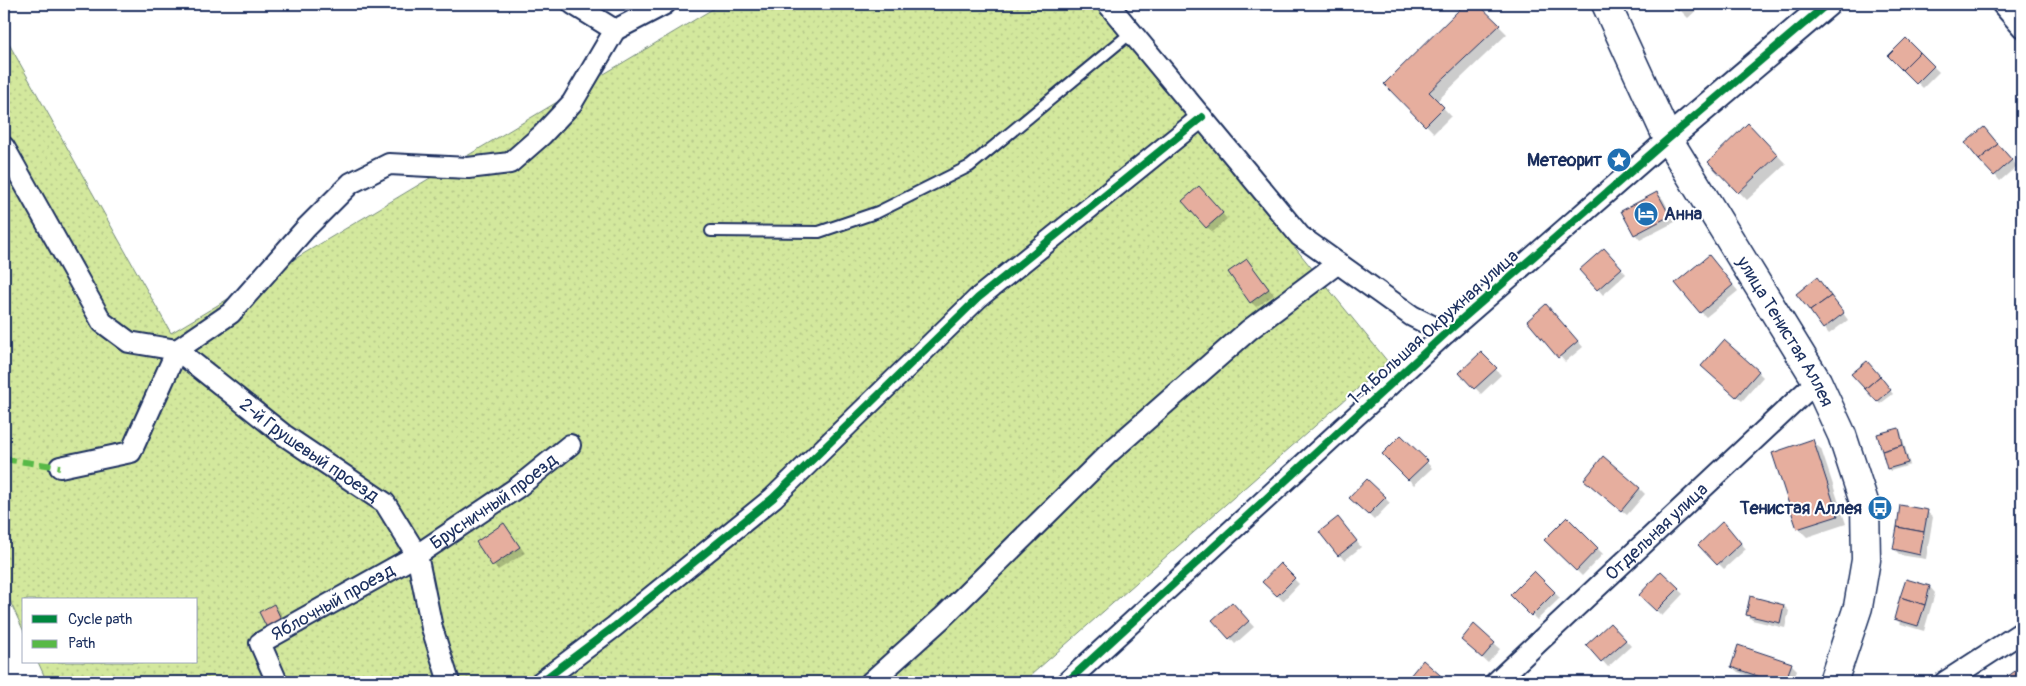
<svg xmlns="http://www.w3.org/2000/svg" width="2026" height="686" font-family="Pangolin,sans-serif">
<style>
.garden{fill:url(#garden-dots);stroke:#778c7e}
.shadow{fill:#0003}
.building{fill:#e6ae9e;stroke:#1b2f5e}
.lines{fill:none;stroke-linecap:round;stroke-linejoin:round}
.service-casing{stroke:#1b2f5e;stroke-width:14}
.minor-casing{stroke:#1b2f5e;stroke-width:24}
.tertiary-casing{stroke:#1b2f5e;stroke-width:29}
.secondary-casing{stroke:#1b2f5e;stroke-width:31}
.service{stroke:#fff;stroke-width:10}
.minor{stroke:#fff;stroke-width:20}
.tertiary{stroke:#fff;stroke-width:25}
.secondary{stroke:#fff;stroke-width:28}
.quiet{stroke:#58b947;stroke-width:6;stroke-dasharray:12 6;stroke-linecap:butt}
.cycleway-casing{stroke:#fff;stroke-width:11}
.cycleway{stroke:#00873e;stroke-width:8}
.labels{text-anchor:middle;stroke-width:4;stroke-linejoin:round;paint-order:stroke}
.poi-label{font-size:18px;font-weight:bold;fill:#1b2f5e;stroke:#fff;text-anchor:end}
.street-label{font-size:18px;fill:#1b2f5e;stroke:#fff}
</style>
<defs>
<pattern id="garden-dots" width="8" height="8" patternUnits="userSpaceOnUse" patternTransform="scale(1.25)"><rect width="8" height="8" fill="#d3e89d"/><path d="M2 2h.1M6 6h.1" fill="none" stroke="#b5c78a" stroke-width="1.8" stroke-linecap="round"/></pattern>
</defs>
<rect width="100%" height="100%" fill="#fff"/>
<filter id="ink" filterUnits="userSpaceOnUse"><feTurbulence type="fractalNoise" baseFrequency=".02" numOctaves="2"/><feDisplacementMap in="SourceGraphic" scale="10" xChannelSelector="R" yChannelSelector="G"/><feConvolveMatrix kernelMatrix="1 2 1 2 8 2 1 2 1" color-interpolation-filters="sRGB"/></filter>
<g filter="url(#ink)">
<!-- garden -->
<polygon class="garden" points="721,4 1097,4 1388,362 1023,682 47,682 38,662 196,662 196,600 24,600 24,632 4,588 4,35 171,333"/>
<!-- shadow -->
<g class="shadow">
<polygon points="1467,4 1477,4 1507,34 1437,101 1451,116 1434,133 1386,84"/>
<polygon points="1674,4 1703,4 1688,18"/>
<polygon points="1906,40 1939,72 1923,88 1890,56"/>
<polygon points="1748,125 1786,164 1747,200 1710,162"/>
<polygon points="1990,134 2017,166 2000,181 1995,175"/>
<polygon points="1205,193 1227,219 1213,232 1207,227"/>
<polygon points="1657,193 1663,199 1675,222 1640,240 1635,234"/>
<polygon points="1609,255 1626,274 1603,295 1598,289"/>
<polygon points="1714,262 1738,291 1706,317 1701,312"/>
<polygon points="1252,266 1274,295 1256,307 1251,302"/>
<polygon points="1822,284 1848,320 1829,334 1824,328"/>
<polygon points="1552,312 1583,347 1565,362 1529,321"/>
<polygon points="1481,354 1501,375 1481,394 1461,373"/>
<polygon points="1869,365 1893,394 1880,404 1853,374"/>
<polygon points="1708,371 1758,372 1763,377 1742,401"/>
<polygon points="1898,429 1901,432 1910,465 1890,471 1888,468"/>
<polygon points="1401,436 1432,468 1414,485 1384,454"/>
<polygon points="1812,441 1821,449 1846,524 1807,537 1799,529 1774,454"/>
<polygon points="1367,481 1390,503 1374,520 1351,498"/>
<polygon points="1591,485 1639,488 1645,494 1627,515"/>
<polygon points="1927,512 1933,517 1926,559 1900,555 1894,549"/>
<polygon points="1567,519 1603,554 1582,576 1546,540"/>
<polygon points="504,524 525,553 498,570 493,565"/>
<polygon points="1343,524 1361,547 1345,560 1339,555"/>
<polygon points="1728,528 1746,549 1724,569 1700,545"/>
<polygon points="1280,565 1299,584 1283,601 1264,582"/>
<polygon points="1534,573 1560,598 1537,620 1512,595"/>
<polygon points="1661,573 1683,594 1662,616 1640,595"/>
<polygon points="1907,581 1930,587 1935,593 1924,631 1901,624 1895,618"/>
<polygon points="274,606 280,611 288,628 274,635"/>
<polygon points="1784,606 1789,611 1785,628 1752,620 1747,614"/>
<polygon points="1237,609 1254,627 1235,644 1214,620"/>
<polygon points="1616,630 1631,646 1608,667 1588,645"/>
<polygon points="1494,644 1500,649 1488,663 1468,645"/>
<polygon points="1791,664 1797,670 1792,682 1767,682 1738,672 1732,667"/>
</g>
<!-- building -->
<g class="building">
<polygon points="1465,4 1478,4 1500,25 1429,92 1444,107 1425,126 1384,84"/>
<polygon points="1672,4 1686,4 1678,11"/>
<polygon points="1906,38 1920,52 1902,70 1888,56"/>
<polygon points="1920,52 1934,66 1916,84 1902,70"/>
<polygon points="1748,123 1778,155 1738,193 1708,162"/>
<polygon points="1984,127 1998,144 1979,160 1965,143"/>
<polygon points="1998,144 2012,160 1994,176 1979,160"/>
<polygon points="1199,186 1223,213 1206,228 1182,201"/>
<polygon points="1657,192 1670,216 1634,235 1621,211"/>
<polygon points="1604,248 1622,268 1597,290 1579,270"/>
<polygon points="1709,255 1733,285 1700,313 1675,283"/>
<polygon points="1247,259 1269,289 1250,303 1228,272"/>
<polygon points="1817,277 1831,296 1810,311 1796,294"/>
<polygon points="1831,296 1844,313 1823,329 1810,311"/>
<polygon points="1546,304 1578,341 1558,358 1527,321"/>
<polygon points="1724,340 1759,371 1736,397 1701,366"/>
<polygon points="1481,352 1497,368 1474,389 1459,373"/>
<polygon points="1867,361 1880,376 1865,389 1851,374"/>
<polygon points="1880,376 1891,390 1877,402 1865,389"/>
<polygon points="1899,428 1903,445 1882,451 1877,434"/>
<polygon points="1401,435 1428,461 1408,480 1382,454"/>
<polygon points="1813,439 1838,516 1797,529 1772,453"/>
<polygon points="1903,445 1908,463 1887,469 1882,451"/>
<polygon points="1603,456 1640,488 1621,511 1584,480"/>
<polygon points="1367,479 1386,497 1368,515 1349,498"/>
<polygon points="1900,505 1928,510 1924,532 1897,527"/>
<polygon points="1338,517 1357,541 1338,556 1319,532"/>
<polygon points="1567,517 1598,548 1576,571 1544,540"/>
<polygon points="1723,521 1741,543 1717,565 1698,545"/>
<polygon points="504,523 520,547 492,566 476,542"/>
<polygon points="1897,527 1924,532 1920,555 1893,549"/>
<polygon points="1280,563 1295,578 1277,596 1262,582"/>
<polygon points="1534,571 1555,592 1531,616 1510,595"/>
<polygon points="1661,571 1679,588 1656,611 1639,595"/>
<polygon points="1906,579 1930,586 1925,605 1900,597"/>
<polygon points="1750,596 1784,605 1780,623 1746,615"/>
<polygon points="1900,597 1925,605 1918,626 1894,619"/>
<polygon points="1232,602 1249,621 1229,639 1212,620"/>
<polygon points="274,604 283,623 268,630 259,612"/>
<polygon points="1610,623 1626,640 1601,662 1586,645"/>
<polygon points="1474,624 1495,643 1482,658 1461,640"/>
<polygon points="1738,645 1792,663 1785,682 1775,682 1731,667"/>
<polygon points="1423,660 1448,682 1415,682 1409,677"/>
<polygon points="2022,666 2022,682 2000,682"/>
</g>
<g class="lines">
<defs>
<polyline id="service" points="711,231 819,232 878,212 970,166 1132,32"/>
<g id="minor">
<polyline points="573,4 615,30 665,4"/>
<polyline points="1108,4 1300,236 1412,316 1446,333"/>
<polyline points="2002,4 2022,27"/>
<path id="s1" d="M4 147 102 322 129 342 177 350 284 435 385 503 417 555 432 628 449 682"/>
<polyline points="60,467 131,452 177,350 231,313 306,228 351,183 389,164 468,168 510,163 542,135 572,103 615,30"/>
<path id="s2" d="M277 682 260 643 417 555 518 487 570 445"/>
<polyline points="541,682 614,627 773,498 978,298 1202,117"/>
<polyline points="871,682 942,618 1110,452 1249,330 1338,263"/>
<polyline points="1067,682 1446,333 1668,139"/>
<path id="s3" d="M1496 682 1817 381"/>
<polyline points="1945,682 2022,632"/>
</g>
<polyline id="tertiary" points="1668,139 1827,4"/>
<g id="secondary">
<path id="s4" d="M1606 4 1668 139 1817 381 1842 435 1865 505 1866 560 1858 607 1833 682"/>
</g>
</defs>
<!-- service casing -->
<use href="#service" class="service-casing"/>
<!-- minor casing -->
<use href="#minor" class="minor-casing"/>
<!-- tertiary casing -->
<use href="#tertiary" class="tertiary-casing"/>
<!-- secondary casing -->
<use href="#secondary" class="secondary-casing"/>
<!-- service -->
<use href="#service" class="service"/>
<!-- minor -->
<use href="#minor" class="minor"/>
<!-- tertiary -->
<use href="#tertiary" class="tertiary"/>
<!-- secondary -->
<use href="#secondary" class="secondary"/>
<!-- quiet -->
<polyline class="quiet" points="4,459 60,467"/>
<defs>
<g id="cycleway">
<polyline points="541,682 614,627 773,498 978,298 1202,117"/>
<polyline points="1067,682 1446,333 1668,139 1827,4"/>
</g>
</defs>
<!-- cycleway casing -->
<use href="#cycleway" class="cycleway-casing"/>
<!-- cycleway -->
<use href="#cycleway" class="cycleway"/>
</g>
</g>
<!-- icons -->
<defs>
<symbol id="sight-disc" viewBox="-11 -11 22 22"><circle r="9.5" fill="#1f6fb2" stroke="#fff"/><path d="M0-6L1.8-2.2L6-1.7L2.9 1.2L3.7 5.4L0 3.3L-3.7 5.4L-2.9 1.2L-6-1.7L-1.8-2.2Z" fill="#fff"/></symbol>
<symbol id="hotel-disc" viewBox="-11 -11 22 22"><circle r="9.5" fill="#1f6fb2" stroke="#fff"/><path d="M-6-4.5h1.5V1H6V5H4.5V3h-9V5H-6ZM-4 0a1.8 1.8 0 1 1 3.6 0ZM.5 0V-2.5h3Q6-2.5 6 0Z" fill="#fff"/></symbol>
<symbol id="bus-disc" viewBox="-11 -11 22 22"><circle r="9.5" fill="#1f6fb2" stroke="#fff"/><path d="M-5-6H5V4H4V6H2V4H-2V6H-4V4H-5ZM-3.5-4V0h7V-4ZM-3.5 1.2v1.5H-2V1.2ZM2 1.2v1.5H3.5V1.2Z" fill="#fff"/></symbol>
</defs>
<g fill-rule="evenodd">
<use href="#sight-disc" x="1605" y="146" width="28" height="28"/>
<use href="#hotel-disc" x="1632" y="200" width="28" height="28"/>
<use href="#bus-disc" x="1866" y="494" width="28" height="28"/>
</g>
<g class="labels">
<!-- poi labels -->
<g class="poi-label">
<text x="1602" y="166">Метеорит</text>
<text x="1664" y="220" text-anchor="start">Анна</text>
<text x="1862" y="514">Тенистая Аллея</text>
</g>
<!-- street labels -->
<g class="street-label">
<text transform="translate(1433 327) rotate(-42)" y="6">1-я Большая Окружная улица</text>
<text dy="6" stroke="none"><textPath href="#s4" startOffset="374">улица Тенистая Аллея</textPath></text>
<text dy="6" stroke="none"><textPath href="#s1" startOffset="449">2-й Грушевый проезд</textPath></text>
<text dy="6" stroke="none"><textPath href="#s2" startOffset="316">Брусничный проезд</textPath></text>
<text dy="6" stroke="none"><textPath href="#s3" startOffset="220">Отдельная улица</textPath></text>
<text dy="6" stroke="none"><textPath href="#s2" startOffset="126">Яблочный проезд</textPath></text>
</g>
</g>
<!-- margin -->
<rect width="2026" height="686" fill="none" stroke="#fff" stroke-width="20"/>
<rect x="10" y="10" width="2006" height="666" fill="none" stroke="#1b2f5e" stroke-width="2" filter="url(#ink)"/>
<!-- legend -->
<rect x="22" y="598" width="175" height="65" fill="#ffffff" stroke="#a4acbf"/>
<rect x="32" y="615" width="25" height="8" fill="#00873e" stroke="#a4acbf"/>
<text x="68" y="624" font-size="15" fill="#1b2f5e">Cycle path</text>
<rect x="32" y="640" width="25" height="8" fill="#58b947" stroke="#a4acbf"/>
<text x="68" y="648" font-size="15" fill="#1b2f5e">Path</text>
</svg>
